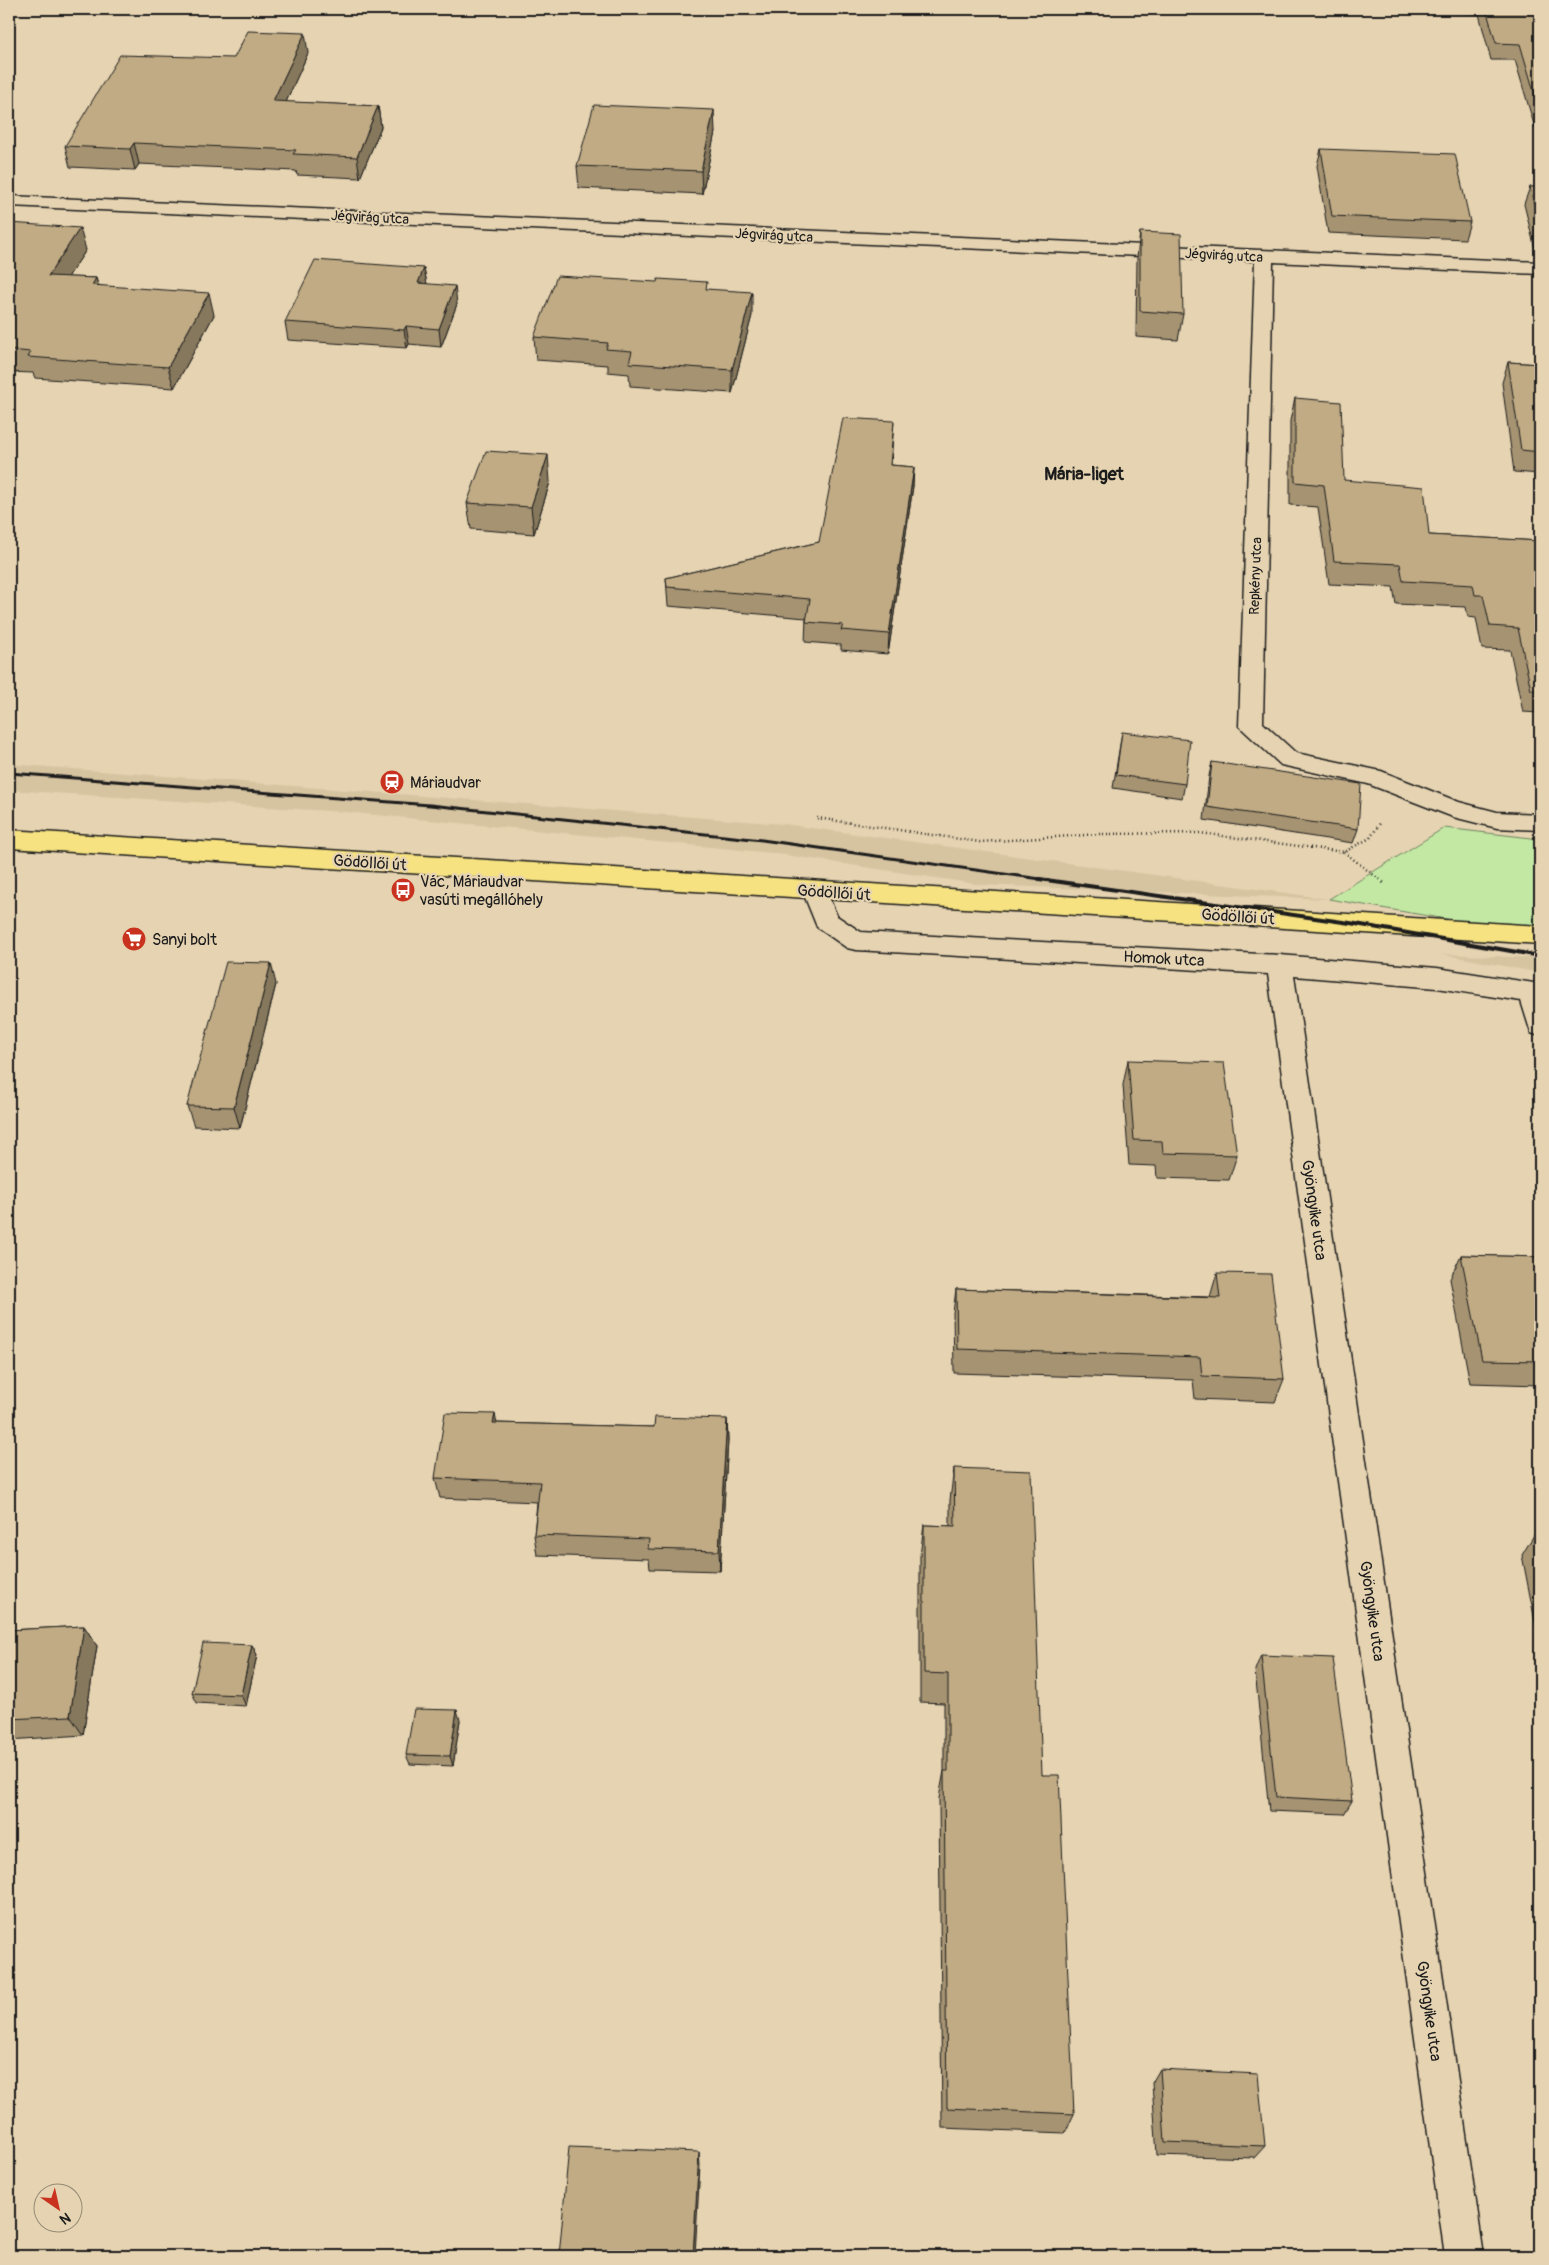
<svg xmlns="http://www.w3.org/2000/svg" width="1549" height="2265" font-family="Pangolin,sans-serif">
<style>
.built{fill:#d6c4a1}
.green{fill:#c2e8a3;stroke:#6f8260}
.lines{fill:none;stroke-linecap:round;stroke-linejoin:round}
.minor-casing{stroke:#1c1c1c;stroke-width:3}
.major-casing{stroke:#1c1c1c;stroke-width:3}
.path-far1{stroke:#1c1c1c;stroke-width:2.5;stroke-dasharray:1 3;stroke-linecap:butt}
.path{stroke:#1c1c1c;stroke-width:3;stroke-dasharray:1 4;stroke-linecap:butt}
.minor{fill:#e5d3b1;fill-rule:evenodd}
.major{fill:#f6e281;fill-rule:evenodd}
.rail-far1{stroke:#1c1c1c;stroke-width:3}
.rail{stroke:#1c1c1c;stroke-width:4}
.wall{fill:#a59372;stroke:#1c1c1c}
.shaded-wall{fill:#86785c;stroke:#1c1c1c}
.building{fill:#c0ab84;stroke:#1c1c1c}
.labels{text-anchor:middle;stroke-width:4.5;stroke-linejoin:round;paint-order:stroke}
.far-street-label{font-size:14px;fill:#1c1c1c;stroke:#e5d3b1}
.poi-label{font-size:16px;fill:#1c1c1c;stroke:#e5d3b1;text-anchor:start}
.street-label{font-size:16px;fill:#1c1c1c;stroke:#e5d3b1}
.far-district-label{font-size:18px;font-weight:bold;fill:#1c1c1c;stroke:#e5d3b1}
</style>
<rect width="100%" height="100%" fill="#e5d3b1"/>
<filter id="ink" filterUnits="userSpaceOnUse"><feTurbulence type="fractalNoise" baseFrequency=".02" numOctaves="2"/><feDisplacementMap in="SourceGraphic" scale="10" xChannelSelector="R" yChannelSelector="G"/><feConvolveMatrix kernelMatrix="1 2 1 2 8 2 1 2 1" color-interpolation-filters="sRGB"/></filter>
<g filter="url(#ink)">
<!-- built -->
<g class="built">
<polygon points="9,764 783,824 1329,899 983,885 772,853 345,812 9,790"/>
<polygon points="1442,954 1540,958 1540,973"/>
</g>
<!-- green -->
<polygon class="green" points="1444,828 1540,839 1540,935 1329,899"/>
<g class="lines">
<defs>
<g id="minor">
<polygon points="9,196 1540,262 1540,274 1273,262 1263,723 1296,753 1381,771 1459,802 1497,812 1540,814 1540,830 1497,828 1453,817 1368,784 1281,765 1239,726 1255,261 9,206"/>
<polygon points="814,881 823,884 837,916 861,932 1280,955 1437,968 1540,984 1540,1036 1531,1033 1521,1001 1437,988 1294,976 1484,2256 1445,2256 1268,974 856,950 847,948 817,927 802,890 805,884"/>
</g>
<polygon id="major" points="9,830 1540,926 1540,944 9,848"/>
</defs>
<!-- minor casing -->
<use href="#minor" class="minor-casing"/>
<!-- major casing -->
<use href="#major" class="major-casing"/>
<!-- path-far1 -->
<g class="path-far1">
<polyline points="817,818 980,842 1100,834 1200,833 1344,852 1370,838 1381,822"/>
<polyline points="1344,852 1380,880"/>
</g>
<!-- path -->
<polyline class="path" points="1379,879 1385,884"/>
<!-- minor -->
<use href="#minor" class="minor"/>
<!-- major -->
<use href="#major" class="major"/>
<!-- rail-far1 -->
<polyline class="rail-far1" points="9,773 430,805 762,840 1048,880"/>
<!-- rail -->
<polyline class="rail" points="1039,879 1350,923 1540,956"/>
</g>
<!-- wall -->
<g class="wall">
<polygon points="1377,9 1540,9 1540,145 1515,60 1491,60 1479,14"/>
<polygon points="308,53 286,102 378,106 381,127 360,178 297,175 296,171 139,164 135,170 70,167 65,146 234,58"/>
<polygon points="715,132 702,194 579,188 577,166"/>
<polygon points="1321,149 1470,222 1465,239 1328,233 1317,166"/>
<polygon points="1530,187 1540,187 1540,249 1535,249 1524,204"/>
<polygon points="9,223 86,250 68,277 96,278 98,285 214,315 174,388 35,378 33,373 9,372"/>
<polygon points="1140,232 1183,314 1178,340 1136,337 1137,258"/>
<polygon points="424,268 427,284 457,304 441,347 409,344 407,348 288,340 285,322"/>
<polygon points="708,289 752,315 732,393 630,386 629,374 608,372 608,365 536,360 534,337"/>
<polygon points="1508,362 1540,364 1540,474 1514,472 1502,383"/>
<polygon points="1295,398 1344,480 1429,535 1540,541 1540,713 1523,712 1510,650 1482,649 1476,618 1468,617 1466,607 1396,604 1393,587 1329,584 1318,507 1290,505 1290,421"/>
<polygon points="894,421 891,465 914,467 913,486 888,654 841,650 841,645 805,642 806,618 668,606 666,578 819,542"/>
<polygon points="550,482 534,534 471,529 467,503"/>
<polygon points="1122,732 1185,784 1182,798 1113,788"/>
<polygon points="1212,762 1358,829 1353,843 1204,820 1209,776"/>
<polygon points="276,984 240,1128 194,1126 187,1106"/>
<polygon points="1128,1060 1237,1155 1229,1180 1157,1178 1156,1166 1129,1165 1123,1085"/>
<polygon points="1461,1255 1540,1257 1540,1385 1470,1383 1450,1279"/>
<polygon points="1217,1273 1284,1379 1275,1402 1195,1399 1193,1380 954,1373 953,1313 956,1289 1210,1297"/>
<polygon points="727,1419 728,1440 720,1571 650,1569 649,1559 537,1555 534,1535 537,1502 440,1498 435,1478 496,1423 654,1427"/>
<polygon points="954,1468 1042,1775 1074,2114 1065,2133 942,2128 939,1798 944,1771 944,1703 920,1702 920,1556 924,1525 950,1526 950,1500"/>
<polygon points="1534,1535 1540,1536 1540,1642 1539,1642 1522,1555"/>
<polygon points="84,1626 97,1646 83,1735 9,1740 9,1630"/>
<polygon points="252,1645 257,1655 246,1706 197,1703 192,1693"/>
<polygon points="1261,1655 1352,1801 1344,1814 1269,1811 1255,1670"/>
<polygon points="460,1720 453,1766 410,1764 406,1755"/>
<polygon points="1160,2069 1265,2146 1254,2158 1157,2155 1152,2083"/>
</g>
<!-- shaded-wall -->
<g class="shaded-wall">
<polygon points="305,33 308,53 277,122 273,101"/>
<polygon points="378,106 381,127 360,178 357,157"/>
<polygon points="714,110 715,132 702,194 701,171"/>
<polygon points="134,143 139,164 135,170 130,149"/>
<polygon points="80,228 86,250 55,297 48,276"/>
<polygon points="424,268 427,285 418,283"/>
<polygon points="96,278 102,300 92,285"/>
<polygon points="455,286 457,304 441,347 439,329"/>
<polygon points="752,292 752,315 732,393 732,370"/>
<polygon points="209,293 214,315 174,388 168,367"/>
<polygon points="406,326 409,344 407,348 404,330"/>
<polygon points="548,455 550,482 534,534 531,507"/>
<polygon points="914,467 913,486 888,654 889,634"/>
<polygon points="271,963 276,984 240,1128 234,1107"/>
<polygon points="495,1414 499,1435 493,1423"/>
<polygon points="727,1419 728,1440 720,1571 719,1551"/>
<polygon points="84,1626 97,1646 83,1735 70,1716"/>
<polygon points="252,1645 257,1655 246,1706 241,1695"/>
<polygon points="457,1710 460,1720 453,1766 450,1756"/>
<polygon points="699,2152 700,2165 695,2256 693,2256"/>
</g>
<!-- building -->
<g class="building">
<polygon points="1486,9 1540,9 1540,112 1520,44 1496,43"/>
<polygon points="248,31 305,33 273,101 378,106 357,157 293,154 296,150 134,143 130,149 65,146 120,55 234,58"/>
<polygon points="594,105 714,110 701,171 577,166"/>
<polygon points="1321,149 1455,154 1470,222 1332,216"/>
<polygon points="1530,187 1540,187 1540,231"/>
<polygon points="9,223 80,228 48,276 96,278 92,285 209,293 168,367 28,357 31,352 9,350"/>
<polygon points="1140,232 1181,234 1183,314 1140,311"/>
<polygon points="315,260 424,268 418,283 455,286 439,329 406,326 404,330 285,322"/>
<polygon points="557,276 657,282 658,279 707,282 706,289 752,292 732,370 629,363 632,351 606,349 608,343 534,337"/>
<polygon points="1508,362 1540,364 1540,452 1521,450"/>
<polygon points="1295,398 1341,402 1344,480 1424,487 1429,535 1540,541 1540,690 1531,690 1518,628 1490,626 1483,595 1475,595 1473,585 1403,581 1400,564 1334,561 1324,485 1295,482"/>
<polygon points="843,418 894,421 890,465 914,467 889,634 841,630 843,625 806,622 810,599 667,587 666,578 819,542"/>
<polygon points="486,451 548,455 531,507 467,503"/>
<polygon points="1122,732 1190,740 1185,784 1116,775"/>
<polygon points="1212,762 1361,784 1358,829 1207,807"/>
<polygon points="226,962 271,963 234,1107 187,1106"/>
<polygon points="1128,1060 1224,1063 1237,1155 1163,1153 1162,1141 1134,1140"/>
<polygon points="1461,1255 1540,1257 1540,1361 1482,1360"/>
<polygon points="1217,1273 1271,1274 1284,1379 1202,1376 1200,1357 957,1349 956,1289 1220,1298"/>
<polygon points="445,1413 495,1414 493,1423 654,1427 655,1417 727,1419 719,1551 648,1549 649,1539 534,1535 540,1482 435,1478"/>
<polygon points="954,1468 1031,1471 1042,1775 1059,1775 1074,2114 947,2108 944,1771 948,1771 948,1674 924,1673 924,1525 955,1526"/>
<polygon points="1534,1535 1540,1536 1540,1565"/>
<polygon points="84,1626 70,1716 9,1719 9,1630"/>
<polygon points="203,1643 252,1645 241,1695 192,1693"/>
<polygon points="1261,1655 1333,1658 1352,1801 1276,1797"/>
<polygon points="414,1709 457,1710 450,1756 406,1755"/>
<polygon points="1160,2069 1258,2074 1265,2146 1165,2142"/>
<polygon points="569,2147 699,2152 693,2256 559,2256"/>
</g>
</g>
<!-- icons -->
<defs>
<symbol id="station-disc" viewBox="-11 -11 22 22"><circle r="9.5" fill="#c8321e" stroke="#e5d3b1"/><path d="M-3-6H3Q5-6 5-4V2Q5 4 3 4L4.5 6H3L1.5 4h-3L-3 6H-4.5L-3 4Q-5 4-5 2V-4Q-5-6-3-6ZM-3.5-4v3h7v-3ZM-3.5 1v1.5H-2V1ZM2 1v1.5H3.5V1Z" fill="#fff"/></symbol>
<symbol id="bus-disc" viewBox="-11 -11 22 22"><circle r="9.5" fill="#c8321e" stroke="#e5d3b1"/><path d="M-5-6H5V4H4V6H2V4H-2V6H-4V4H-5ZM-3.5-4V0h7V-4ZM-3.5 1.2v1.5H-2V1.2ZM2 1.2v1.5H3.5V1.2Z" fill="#fff"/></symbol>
<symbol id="supermarket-disc" viewBox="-11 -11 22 22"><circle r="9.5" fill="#c8321e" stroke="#e5d3b1"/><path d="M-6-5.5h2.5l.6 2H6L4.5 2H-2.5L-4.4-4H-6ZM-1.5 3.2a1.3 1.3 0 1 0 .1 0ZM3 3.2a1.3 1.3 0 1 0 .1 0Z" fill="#fff"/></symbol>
</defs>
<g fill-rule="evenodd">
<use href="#station-disc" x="378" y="768" width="28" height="28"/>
<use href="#bus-disc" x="389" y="876" width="28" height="28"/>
<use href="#supermarket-disc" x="120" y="925" width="28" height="28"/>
</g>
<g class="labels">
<!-- far-street labels -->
<g class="far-street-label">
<text transform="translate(370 217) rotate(3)" y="5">Jégvirág utca</text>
<text transform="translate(774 235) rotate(3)" y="5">Jégvirág utca</text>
<text transform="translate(1224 255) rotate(3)" y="5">Jégvirág utca</text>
<text transform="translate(1255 576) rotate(-88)" y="5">Repkény utca</text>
</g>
<!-- poi labels -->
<g class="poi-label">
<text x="410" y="788">Máriaudvar</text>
<text x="420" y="887">Vác, Máriaudvar<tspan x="420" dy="18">vasúti megállóhely</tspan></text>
<text x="152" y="945">Sanyi bolt</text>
</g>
<!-- street labels -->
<g class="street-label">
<text transform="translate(370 862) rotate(4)" y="6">Gödöllői út</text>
<text transform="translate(834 892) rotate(4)" y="6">Gödöllői út</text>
<text transform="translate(1238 916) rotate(4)" y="6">Gödöllői út</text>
<text transform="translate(1164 958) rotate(3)" y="6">Homok utca</text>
<text transform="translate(1315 1210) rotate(82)" y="6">Gyöngyike utca</text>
<text transform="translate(1373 1611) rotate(82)" y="6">Gyöngyike utca</text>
<text transform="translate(1430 2011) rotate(82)" y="6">Gyöngyike utca</text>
</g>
<!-- far-district labels -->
<g class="far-district-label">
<text x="1084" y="480">Mária-liget</text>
</g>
</g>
<!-- margin -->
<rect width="1549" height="2265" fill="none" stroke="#e5d3b1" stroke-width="30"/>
<rect x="15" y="15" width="1519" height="2235" fill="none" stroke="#1c1c1c" stroke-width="2" filter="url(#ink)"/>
<!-- north arrow -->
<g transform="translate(58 2208) rotate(146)"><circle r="24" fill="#e5d3b1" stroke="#958a75"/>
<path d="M0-4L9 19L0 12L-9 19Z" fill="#c8321e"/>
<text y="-8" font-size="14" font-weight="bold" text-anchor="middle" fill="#1c1c1c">N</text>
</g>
</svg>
